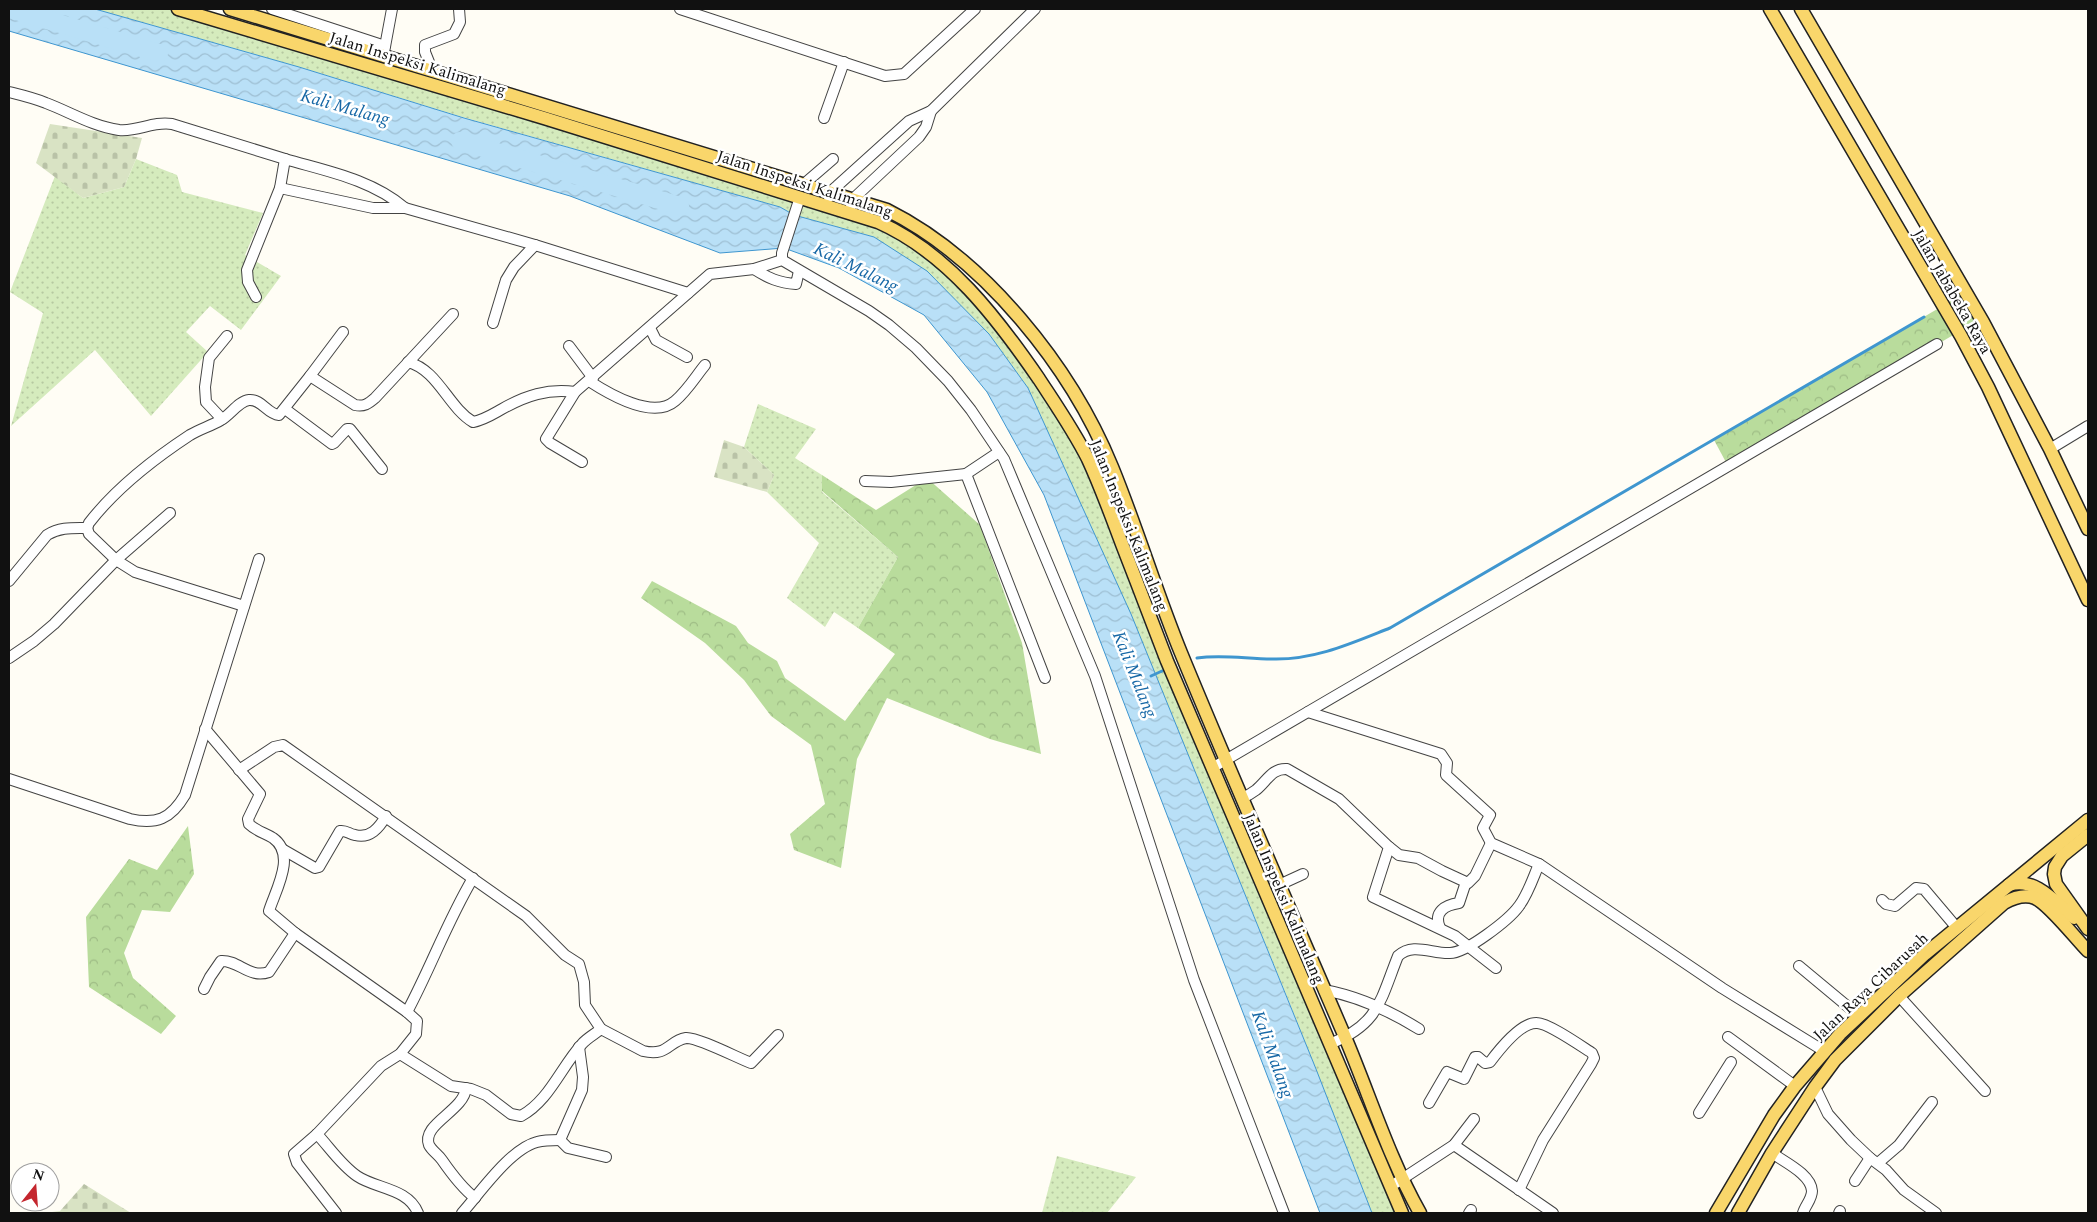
<svg xmlns="http://www.w3.org/2000/svg" width="2097" height="1222" font-family="Spectral,serif">
<style>
.grass{fill:url(#grass-dots)}
.forest{fill:url(#forest-crowns)}
.cemetery{fill:url(#cemetery-stones)}
.water{fill:url(#water-waves);stroke:#3f96cf}
.lines{fill:none;stroke-linecap:round;stroke-linejoin:round}
.stream{stroke:#3f96cf;stroke-width:3}
.river{stroke:#b9e0f7;stroke-width:18}
.minor-casing{stroke:#444;stroke-width:12}
.major-casing{stroke:#222;stroke-width:15}
.minor{stroke:#fff;stroke-width:10}
.major{stroke:#f9d66b;stroke-width:12}
.labels{text-anchor:middle;stroke-width:5;stroke-linejoin:round;paint-order:stroke}
.street-label{font-size:16px;fill:#111;stroke:#fff}
.water-label{font-size:18px;font-style:italic;fill:#1768a6;stroke:#fff}
</style>
<defs>
<pattern id="grass-dots" width="8" height="8" patternUnits="userSpaceOnUse" patternTransform="scale(1.25)"><rect width="8" height="8" fill="#d5ebbd"/><path d="M2 2h.1M6 6h.1" fill="none" stroke="#b6c8a1" stroke-width="1.8" stroke-linecap="round"/></pattern>
<pattern id="forest-crowns" width="20" height="18" patternUnits="userSpaceOnUse" patternTransform="scale(1.25)"><rect width="20" height="18" fill="#b9dc9c"/><path d="M2 6a3 3 0 1 1 6 0M12 15a3 3 0 1 1 6 0" fill="none" stroke="#9ebc85"/></pattern>
<pattern id="cemetery-stones" width="16" height="16" patternUnits="userSpaceOnUse" patternTransform="scale(1.25)"><rect width="16" height="16" fill="#d9e3c4"/><path d="M2 7V4a2 2 0 0 1 4 0v3zM10 15v-3a2 2 0 0 1 4 0v3z" fill="#b9c2a7"/></pattern>
<pattern id="water-waves" width="16" height="10" patternUnits="userSpaceOnUse" patternTransform="scale(1.25)"><rect width="16" height="10" fill="#b9e0f7"/><path d="M0 5q4-4 8 0t8 0" fill="none" stroke="#9ebfd3"/></pattern>
</defs>
<rect width="100%" height="100%" fill="#fffdf5"/>
<!-- grass -->
<g class="grass">
<polygon points="95,9 178,9 878,222 966,286 1075,435 1402,1213 1372,1213 1290,1004 1145,650 1028,388 989,334 874,237 794,215 780,207 459,116 306,69"/>
<polygon points="136,159 177,175 182,192 263,213 245,255 281,276 241,330 210,306 186,332 208,352 151,416 95,350 11,426 43,313 10,292 55,176 83,198 124,187"/>
<polygon points="758,404 816,429 795,458 822,475 822,492 898,557 858,628 834,612 825,627 787,598 819,543 767,492 774,475 744,447"/>
<polygon points="1057,1156 1136,1177 1107,1213 1042,1213"/>
</g>
<!-- forest -->
<g class="forest">
<polygon points="1968,291 1986,316 1728,466 1714,440"/>
<polygon points="822,475 876,510 927,478 980,525 1022,643 1041,754 990,739 887,698 857,759 841,868 794,850 790,834 825,804 811,745 771,716 744,680 705,643 641,598 652,581 736,626 748,643 777,661 785,678 845,721 895,654 858,628 898,557 822,491"/>
<polygon points="188,826 194,874 170,912 142,910 124,953 133,978 176,1016 161,1034 89,987 86,917 129,859 157,870"/>
</g>
<!-- cemetery -->
<g class="cemetery">
<polygon points="50,124 142,138 136,159 124,187 83,198 36,163"/>
<polygon points="724,440 744,447 774,475 767,492 714,477"/>
<polygon points="84,1184 131,1213 44,1213 60,1211"/>
</g>
<!-- water -->
<polygon class="water" points="9,9 95,9 299,67 464,118 780,207 794,215 874,237 927,271 989,334 1028,388 1131,614 1316,1069 1372,1213 1320,1213 1044,495 987,392 924,315 839,268 784,248 720,253 570,196 9,31"/>
<g class="lines">
<!-- stream -->
<g class="stream">
<path d="M1197 658C1222 654 1247 659 1273 659 1315 660 1352 643 1390 628L1924 317"/>
<polyline points="1151,676 1162,671"/>
</g>
<!-- river -->
<g class="river">
<polyline points="10,9 159,53"/>
<polyline points="460,141 680,206"/>
</g>
<defs>
<g id="minor">
<polyline points="272,9 385,46"/>
<polyline points="680,9 885,76 904,74 975,9"/>
<polyline points="384,52 392,9"/>
<polyline points="427,69 429,62 425,52 425,45 454,34 460,22 459,9"/>
<path d="M9 92C21 95 34 98 46 103 70 112 92 126 119 130 138 132 152 121 172 124L285 159 280 188 247 270 248 282 256 297"/>
<polyline points="824,118 844,62"/>
<path d="M285 159C326 171 371 179 405 208"/>
<polyline points="804,184 833,159"/>
<polyline points="280,188 373,208 405,208 535,245 688,293"/>
<polyline points="829,197 830,192 837,186 909,121 931,111 1035,9"/>
<polyline points="851,206 853,199 919,137 926,127 931,111"/>
<polyline points="782,260 782,253 800,197"/>
<path d="M754 269C768 278 779 283 796 284L799 271"/>
<polyline points="493,323 506,280 514,267 535,245"/>
<polyline points="650,328 656,340 687,357"/>
<polyline points="569,346 593,378"/>
<path d="M408 362C438 370 448 407 473 422 484 420 493 414 502 409 525 396 548 388 575 392"/>
<polyline points="310,376 343,332"/>
<path d="M589 381C609 394 653 420 675 401 687 391 696 376 705 365"/>
<polyline points="285,409 332,444 334,443 347,429 350,429 382,469"/>
<polyline points="222,419 206,402 205,387 209,358 227,336"/>
<polyline points="2050,449 2088,426"/>
<polyline points="582,462 550,443 546,439 575,392 710,274 754,269 782,260 869,311 889,325 916,348 948,381 971,410 1004,459 1095,676 1194,980 1284,1213"/>
<polyline points="966,474 999,452"/>
<polyline points="865,481 891,482 966,474 1045,678"/>
<path d="M87 528 89 523C116 488 152 460 190 435 200 429 211 426 221 420 230 415 239 401 249 400 262 399 267 414 279 415L310 376 355 405C364 407 368 404 375 398L453 314"/>
<polyline points="87,528 89,534 116,560 135,572 244,606"/>
<path d="M9 581 47 535C60 527 72 528 87 528"/>
<polyline points="9,658 34,641 54,624 116,560 170,513"/>
<polyline points="1308,712 1441,754 1447,763 1446,775 1490,815 1483,828 1491,843 1539,864 1722,988 1824,1051"/>
<path d="M205 729 260 794 248 819 249 824C256 831 265 833 273 838 297 855 275 891 269 911L295 933 407 1012 417 1021 416 1034 400 1054 381 1066 317 1134 294 1154 297 1163 336 1213"/>
<polyline points="1212,768 1937,344"/>
<polyline points="239,770 274,747 283,745 526,916 565,955 579,964 584,982 585,1005 601,1029"/>
<path d="M9 779 130 819C156 825 171 819 185 795L259 559"/>
<path d="M1242 798C1247 796 1252 793 1256 790 1267 781 1272 768 1287 769L1339 799 1389 847 1373 897 1455 936 1496 968"/>
<polyline points="1389,847 1399,855 1418,858 1442,871 1468,883 1475,876 1491,843"/>
<path d="M282 849 315 868 319 867 340 831C346 830 349 834 355 835 370 839 379 828 386 816"/>
<polyline points="1279,885 1303,874"/>
<polyline points="1882,900 1886,904 1895,906 1916,888 1924,889 1957,928"/>
<path d="M1440 928C1433 912 1445 905 1459 903L1466 882"/>
<polyline points="1799,966 1858,1015"/>
<path d="M204 989 210 977 221 961C239 960 249 979 269 972L295 933"/>
<path d="M1324 990C1357 996 1390 1011 1419 1029"/>
<polyline points="1899,996 1985,1091"/>
<path d="M407 1012C431 967 447 922 473 878"/>
<polyline points="1728,1037 1795,1086"/>
<path d="M1330 1044C1379 1024 1380 1001 1398 956 1413 942 1432 954 1450 953 1466 953 1509 920 1519 906 1528 894 1533 878 1539 864"/>
<polyline points="579,1047 583,1077 582,1090 560,1140 568,1148 606,1157"/>
<path d="M400 1054 451 1086 471 1089 486 1095 511 1114 521 1116C549 1101 561 1067 582 1044 587 1038 595 1034 601 1029L643 1051C668 1057 668 1041 686 1038 697 1037 738 1058 751 1063L778 1035"/>
<polyline points="1815,1087 1828,1114 1851,1140 1870,1158 1886,1170 1904,1190 1936,1213"/>
<path d="M466 1088C464 1111 421 1124 429 1145 432 1151 438 1154 442 1160 451 1173 462 1188 475 1198"/>
<path d="M1429 1103 1447 1072 1464 1079 1475 1057H1478L1485 1063 1490 1062C1499 1050 1521 1022 1537 1023 1548 1023 1581 1046 1592 1053L1594 1058 1591 1064 1543 1140 1519 1190"/>
<polyline points="1699,1113 1731,1062"/>
<path d="M317 1134C330 1148 341 1165 357 1176 376 1189 408 1188 418 1213"/>
<polyline points="1454,1145 1553,1213"/>
<path d="M1772 1153C1784 1162 1811 1174 1812 1191 1812 1199 1805 1206 1803 1213"/>
<polyline points="1878,1163 1899,1145 1932,1102"/>
<polyline points="1855,1181 1870,1158"/>
<polyline points="1396,1183 1454,1145 1474,1119"/>
<path d="M462 1213C480 1193 510 1149 537 1142 544 1140 552 1140 560 1140"/>
<polyline points="1469,1213 1471,1210"/>
<polyline points="1839,1213 1840,1211"/>
</g>
<g id="major">
<path d="M178 9 544 118 878 222C948 253 997 318 1039 379 1056 405 1074 431 1088 459 1101 487 1111 515 1122 544 1137 583 1152 621 1167 661L1402 1213"/>
<path d="M230 9 887 210C985 259 1071 367 1112 467 1137 528 1156 592 1181 653 1234 782 1290 909 1345 1037 1370 1096 1389 1158 1420 1213"/>
<polyline points="1770,9 1961,336 1988,387 2088,600"/>
<polyline points="1801,9 1983,322 2050,449 2088,529"/>
<polyline points="2088,835 2062,856 2055,867 2054,874 2056,884 2088,929"/>
<path d="M2009 885C2035 876 2056 903 2074 918"/>
<polyline points="1716,1213 1774,1115 1795,1086 1840,1034 1925,954 2088,820"/>
<path d="M1738 1213 1772 1153 1815 1087 1835 1060 1899 996 2004 903C2013 898 2025 894 2035 898 2049 904 2076 939 2088 951"/>
</g>
</defs>
<!-- minor casing -->
<use href="#minor" class="minor-casing"/>
<!-- major casing -->
<use href="#major" class="major-casing"/>
<!-- minor -->
<use href="#minor" class="minor"/>
<!-- major -->
<use href="#major" class="major"/>
</g>
<g class="labels">
<!-- street labels -->
<g class="street-label">
<text transform="translate(418 63) rotate(17)" y="6">Jalan Inspeksi Kalimalang</text>
<text transform="translate(805 183) rotate(18)" y="6">Jalan Inspeksi Kalimalang</text>
<text transform="translate(1953 291) rotate(60)" y="6">Jalan Jababeka Raya</text>
<text transform="translate(1130 525) rotate(68)" y="6">Jalan Inspeksi Kalimalang</text>
<text transform="translate(1285 898) rotate(67)" y="6">Jalan Inspeksi Kalimalang</text>
<text transform="translate(1870 986) rotate(-43)" y="6">Jalan Raya Cibarusah</text>
</g>
<!-- water labels -->
<g class="water-label">
<text transform="translate(345 107) rotate(16)" y="6">Kali Malang</text>
<text transform="translate(856 267) rotate(26)" y="6">Kali Malang</text>
<text transform="translate(1135 674) rotate(68)" y="6">Kali Malang</text>
<text transform="translate(1273 1054) rotate(70)" y="6">Kali Malang</text>
</g>
</g>
<!-- border -->
<rect width="2097" height="1222" fill="none" stroke="#111111" stroke-width="20"/>
<!-- north arrow -->
<g transform="translate(35 1187) rotate(17)"><circle r="24" fill="#ffffff" stroke="#a0a0a0"/>
<path d="M0-4L9 19L0 12L-9 19Z" fill="#c4262e"/>
<text y="-8" font-size="14" font-weight="bold" text-anchor="middle" fill="#111111">N</text>
</g>
</svg>
